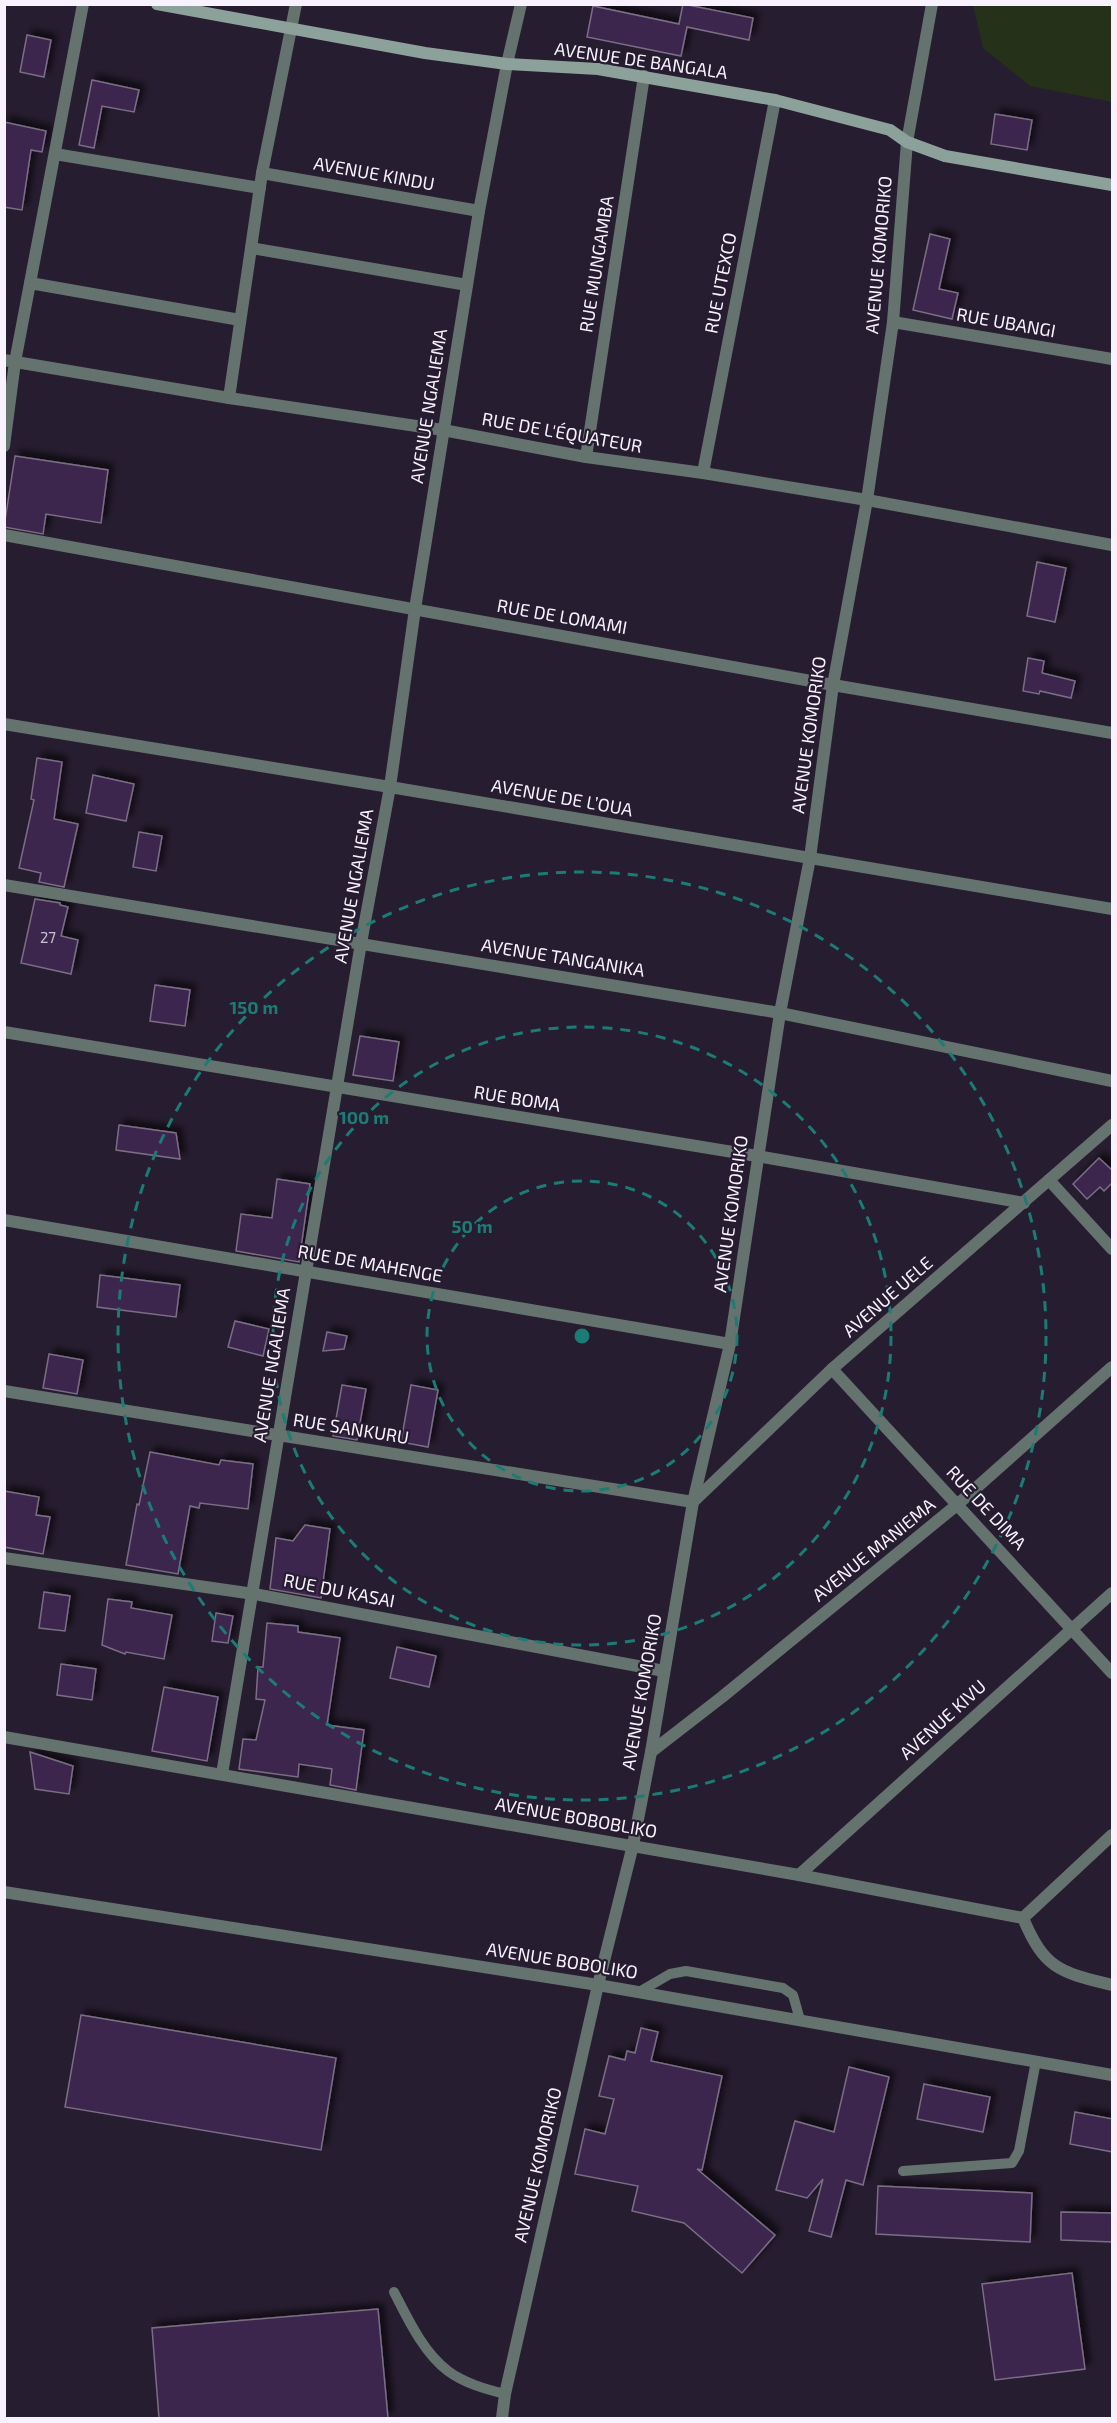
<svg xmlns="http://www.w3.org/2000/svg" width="1117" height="2423" font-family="'Exo 2',sans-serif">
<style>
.green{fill:#253219}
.building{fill:#3c254d;stroke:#7a6d84;stroke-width:1.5;filter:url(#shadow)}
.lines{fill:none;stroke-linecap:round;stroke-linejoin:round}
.service{stroke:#65736e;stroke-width:10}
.minor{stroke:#65736e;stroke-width:12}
.tertiary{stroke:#65736e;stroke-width:12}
.secondary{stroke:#8ca199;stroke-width:12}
.ring{fill:none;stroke:#1b7c75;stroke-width:3;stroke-dasharray:10 8}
.labels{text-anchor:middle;stroke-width:4.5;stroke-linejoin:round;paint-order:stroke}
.number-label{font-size:15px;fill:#c9bed2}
.street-label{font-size:18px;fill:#f8f1fe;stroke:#271d30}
.centre{fill:#1b7c75;stroke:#271d30;stroke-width:3}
.ring-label{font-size:18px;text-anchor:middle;font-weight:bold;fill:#1b7c75;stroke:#271d30;stroke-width:4.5;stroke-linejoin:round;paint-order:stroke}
</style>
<defs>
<filter id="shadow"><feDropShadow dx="5.5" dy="-5.5" stdDeviation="3" flood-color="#0009"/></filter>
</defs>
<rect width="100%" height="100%" fill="#271d30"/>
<!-- green -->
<polygon class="green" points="973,5 1112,5 1112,102 1030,86 983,48"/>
<!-- building -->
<g class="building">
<polygon points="683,4 753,18 749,40 687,27 681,56 587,37 593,6 679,24"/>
<polygon points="27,35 51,40 44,77 20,72"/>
<polygon points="92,80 139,90 134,112 102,106 94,148 79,145"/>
<polygon points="995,114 1032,120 1027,150 991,144"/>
<polygon points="4,122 46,131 42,152 31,150 22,210 4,207"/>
<polygon points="930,234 950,239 939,289 958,293 952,319 913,310"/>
<polygon points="15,456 108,470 101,523 46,514 43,534 4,527"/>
<polygon points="1037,562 1066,568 1055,622 1027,616"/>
<polygon points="1028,658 1044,661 1042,673 1075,681 1071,698 1040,691 1039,694 1023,691"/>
<polygon points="37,758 62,762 54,819 78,824 64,887 39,882 41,873 19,868 34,800 31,799"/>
<polygon points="93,775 134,784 126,821 86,813"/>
<polygon points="139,832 162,836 156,871 133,867"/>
<polygon points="35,899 60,903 60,905 68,907 61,936 78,940 71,974 21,963"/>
<polygon points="155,985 190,990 185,1026 150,1021"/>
<polygon points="360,1036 399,1042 393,1081 353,1075"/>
<polygon points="119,1125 176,1133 180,1159 116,1150"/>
<polygon points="1099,1158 1113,1171 1113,1182 1104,1191 1100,1187 1087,1199 1073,1184"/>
<polygon points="277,1179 310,1184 299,1262 236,1251 241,1214 272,1218"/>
<polygon points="100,1275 180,1285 176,1317 97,1307"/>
<polygon points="235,1321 269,1329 263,1356 228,1347"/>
<polygon points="327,1332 347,1336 344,1349 323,1351"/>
<polygon points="49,1354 83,1360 77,1394 43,1388"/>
<polygon points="342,1385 366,1389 357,1440 333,1436"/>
<polygon points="411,1385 438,1390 428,1447 401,1442"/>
<polygon points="150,1452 219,1465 221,1460 253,1464 248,1509 200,1503 199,1508 190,1506 178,1574 126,1565 137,1504 139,1505"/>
<polygon points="4,1491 39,1497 36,1515 50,1517 43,1554 4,1547"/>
<polygon points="305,1525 330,1529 321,1598 270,1589 276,1538 293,1541"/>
<polygon points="44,1592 70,1596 65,1631 39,1628"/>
<polygon points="108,1599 132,1602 131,1608 172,1615 164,1659 126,1652 125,1654 102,1645"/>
<polygon points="216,1613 233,1616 228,1643 212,1641"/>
<polygon points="267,1623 298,1626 298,1632 340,1638 327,1725 364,1730 356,1790 330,1785 332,1769 299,1764 298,1777 239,1769 243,1739 256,1740 265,1700 256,1699 258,1667 263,1667"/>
<polygon points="397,1647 436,1656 429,1687 390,1678"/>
<polygon points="61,1664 96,1669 92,1700 57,1695"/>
<polygon points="164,1687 218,1697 207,1761 152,1751"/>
<polygon points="30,1752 73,1766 69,1794 35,1789"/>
<polygon points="81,2015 336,2058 321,2150 65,2107"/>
<polygon points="641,2028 658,2032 651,2061 722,2076 702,2170 697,2169 775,2235 742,2273 684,2223 632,2211 638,2186 575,2174 585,2129 605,2134 614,2099 599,2096 609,2056 625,2060 627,2051 635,2053"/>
<polygon points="849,2067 889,2077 863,2185 846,2180 831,2237 809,2231 823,2179 807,2198 776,2190 795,2121 834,2132"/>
<polygon points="924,2084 990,2097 983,2132 917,2119"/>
<polygon points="1075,2112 1113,2119 1113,2152 1070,2144"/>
<polygon points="878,2186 1032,2193 1030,2242 876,2234"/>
<polygon points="1061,2212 1113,2213 1113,2242 1061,2240"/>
<polygon points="1072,2273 1085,2369 995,2380 982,2284"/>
<polygon points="378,2309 388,2418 159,2418 152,2328"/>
</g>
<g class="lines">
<!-- service -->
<g class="service">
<polyline points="639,1992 670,1974 686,1971 783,1988 793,1995 800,2020"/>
<polyline points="903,2171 1012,2163 1019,2151 1036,2061"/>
<path d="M394 2292C408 2319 423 2352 448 2371 464 2383 485 2389 505 2394"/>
</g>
<!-- minor -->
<g class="minor">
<polyline points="907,142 932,4"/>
<polyline points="55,154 260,188"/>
<polyline points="262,173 479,211"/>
<polyline points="251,248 467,285"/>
<polyline points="30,283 240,320"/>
<polyline points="893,322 1112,359"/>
<polyline points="4,360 229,398 443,430 586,457 703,473 867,500 1112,545"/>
<polyline points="229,398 262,173 296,4"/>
<polyline points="4,446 15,362 83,4"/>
<polyline points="586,457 644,76"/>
<polyline points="703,473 775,100"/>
<polyline points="4,535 833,685 1112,733"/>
<polyline points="4,885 780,1013 1112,1081"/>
<polyline points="4,1032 757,1156 1024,1203"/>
<polyline points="1049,1180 1112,1249"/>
<polyline points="4,1220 730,1344"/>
<polyline points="832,1369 1112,1673"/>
<polyline points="4,1391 693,1502 832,1369 1112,1125"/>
<polyline points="4,1558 254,1594 664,1671"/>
<path d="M4 1737 799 1875 1023 1918C1045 1970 1060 1972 1112 1985"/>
<polyline points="651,1752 722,1697 958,1504 1112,1367"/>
<polyline points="222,1774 361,943 390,787 415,609 479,211 507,64 521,4"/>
<polyline points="799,1875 1112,1593"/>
<polyline points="4,1892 598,1985 1112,2075"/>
<polyline points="1023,1918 1112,1835"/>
</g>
<!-- tertiary -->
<g class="tertiary">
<polyline points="4,724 390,787 1112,909"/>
<polyline points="502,2418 505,2394 598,1985 633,1845 651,1752 693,1502 730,1344 780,1013 810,858 833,685 867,500 893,322 907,142"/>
</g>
<!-- secondary -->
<polyline class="secondary" points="157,4 425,53 507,64 598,69 775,100 890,130 907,142 945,156 1112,185"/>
</g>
<!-- distance rings -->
<g class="ring">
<circle cx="582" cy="1336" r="155"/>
<circle cx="582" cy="1336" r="309"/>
<circle cx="582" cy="1336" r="464"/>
</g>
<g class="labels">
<!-- number labels -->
<g class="number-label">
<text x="48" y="943">27</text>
</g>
<!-- street labels -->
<g class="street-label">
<text transform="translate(641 61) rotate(8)" y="6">AVENUE DE BANGALA</text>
<text transform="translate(374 174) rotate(10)" y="6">AVENUE KINDU</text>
<text transform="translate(879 255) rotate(-85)" y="6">AVENUE KOMORIKO</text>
<text transform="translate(597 264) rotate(-81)" y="6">RUE MUNGAMBA</text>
<text transform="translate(721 283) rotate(-79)" y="6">RUE UTEXCO</text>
<text transform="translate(1006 323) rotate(10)" y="6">RUE UBANGI</text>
<text transform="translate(429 406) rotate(-81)" y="6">AVENUE NGALIEMA</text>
<text transform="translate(562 433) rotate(10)" y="6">RUE DE L'ÉQUATEUR</text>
<text transform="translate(562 617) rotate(10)" y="6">RUE DE LOMAMI</text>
<text transform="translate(809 735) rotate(-82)" y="6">AVENUE KOMORIKO</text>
<text transform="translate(562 798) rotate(10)" y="6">AVENUE DE L’OUA</text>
<text transform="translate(354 886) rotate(-80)" y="6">AVENUE NGALIEMA</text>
<text transform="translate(563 958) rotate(9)" y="6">AVENUE TANGANIKA</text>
<text transform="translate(517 1099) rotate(9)" y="6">RUE BOMA</text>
<text transform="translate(731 1214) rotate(-82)" y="6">AVENUE KOMORIKO</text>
<text transform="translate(370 1264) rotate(10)" y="6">RUE DE MAHENGE</text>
<text transform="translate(888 1297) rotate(-41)" y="6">AVENUE UELE</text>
<text transform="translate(272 1365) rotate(-81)" y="6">AVENUE NGALIEMA</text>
<text transform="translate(351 1429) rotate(9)" y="6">RUE SANKURU</text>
<text transform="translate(986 1508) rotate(47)" y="6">RUE DE DIMA</text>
<text transform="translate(874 1550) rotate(-39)" y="6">AVENUE MANIEMA</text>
<text transform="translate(339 1591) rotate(11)" y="6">RUE DU KASAI</text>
<text transform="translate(642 1692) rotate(-80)" y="6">AVENUE KOMORIKO</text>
<text transform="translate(943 1720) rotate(-42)" y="6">AVENUE KIVU</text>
<text transform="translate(576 1818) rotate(10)" y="6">AVENUE BOBOBLIKO</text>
<text transform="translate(562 1961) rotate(9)" y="6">AVENUE BOBOLIKO</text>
<text transform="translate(538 2165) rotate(-77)" y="6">AVENUE KOMORIKO</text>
</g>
</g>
<circle cx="582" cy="1336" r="9" class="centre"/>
<g class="ring-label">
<text x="254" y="1014">150 m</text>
<text x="364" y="1124">100 m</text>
<text x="472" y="1233">50 m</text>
</g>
<!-- border -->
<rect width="1117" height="2423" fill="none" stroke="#f8f1fe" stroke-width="12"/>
</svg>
